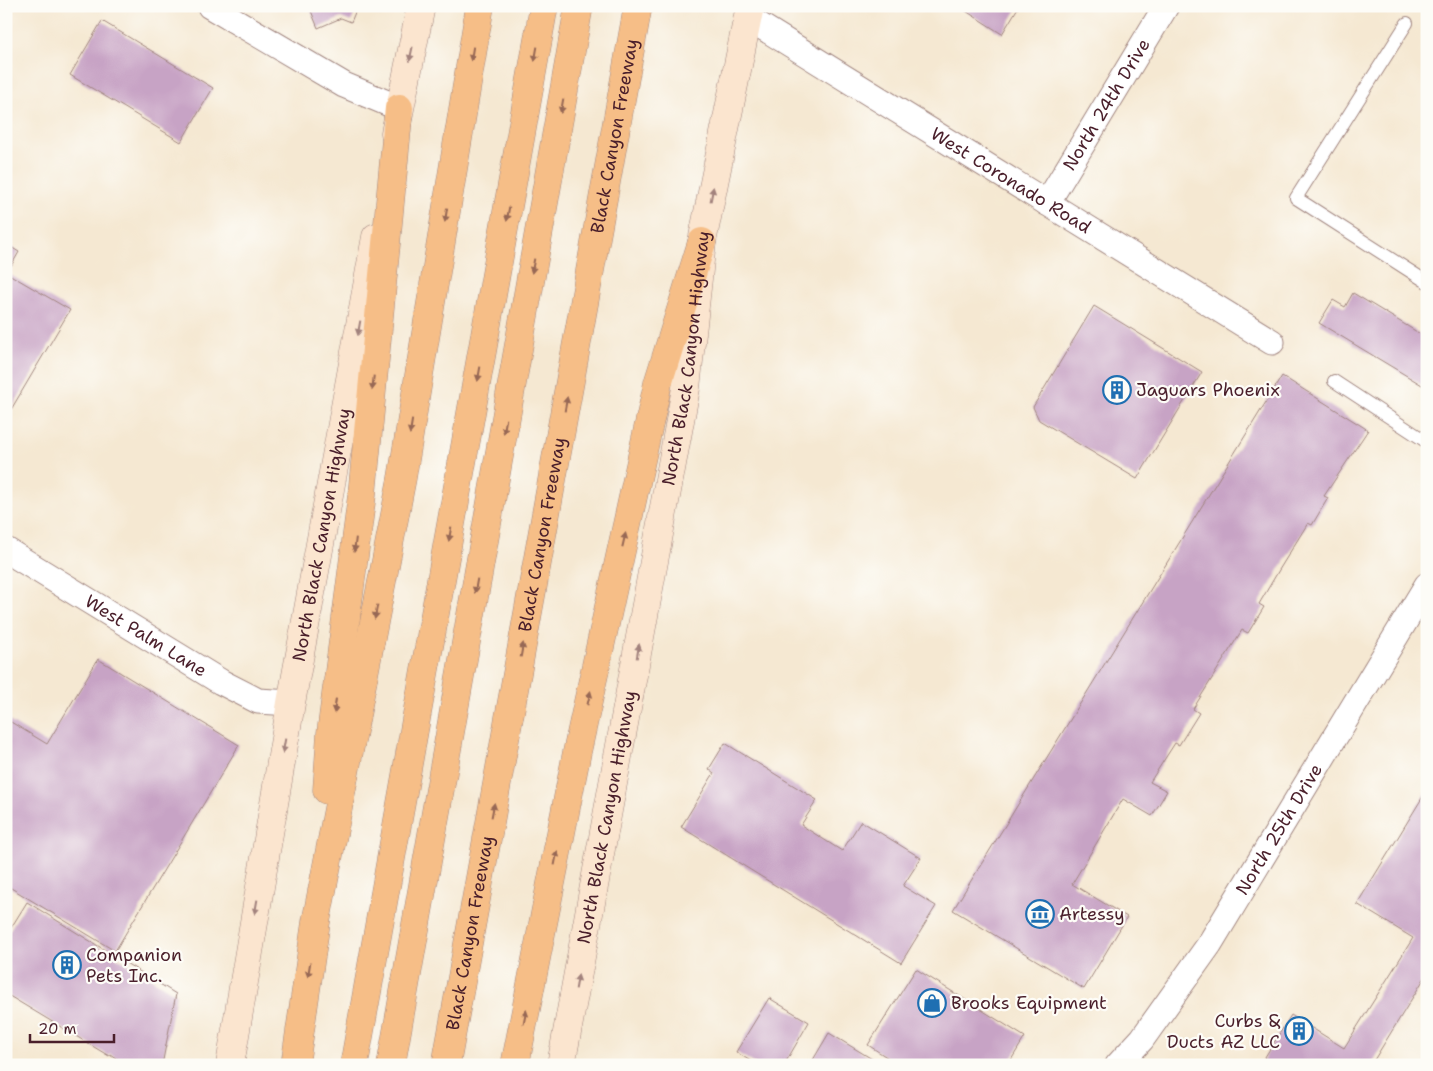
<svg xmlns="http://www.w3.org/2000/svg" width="1433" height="1071" font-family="'Shantell Sans',sans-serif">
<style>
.building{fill:#c7a3c5}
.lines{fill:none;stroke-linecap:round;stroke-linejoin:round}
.lane-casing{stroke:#a0847e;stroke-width:14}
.street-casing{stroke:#a0847e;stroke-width:27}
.secondary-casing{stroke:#a0847e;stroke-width:29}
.highway-casing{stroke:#a0847e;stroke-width:29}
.lane{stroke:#fff;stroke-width:12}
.street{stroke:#fff;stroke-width:25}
.secondary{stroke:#fbe5cf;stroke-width:28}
.highway{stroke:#f6be87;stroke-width:28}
.oneway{fill:#a2827d}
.oneway2{fill:#976754}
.labels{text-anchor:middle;stroke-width:4.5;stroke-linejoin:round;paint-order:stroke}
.street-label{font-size:18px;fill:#4a1f2b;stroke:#fdfcf7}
.poi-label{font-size:18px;fill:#4a1f2b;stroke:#fdfcf7;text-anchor:start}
</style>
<rect width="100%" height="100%" fill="#fdfcf7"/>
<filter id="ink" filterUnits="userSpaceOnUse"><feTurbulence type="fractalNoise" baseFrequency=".02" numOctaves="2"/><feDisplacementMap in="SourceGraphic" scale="10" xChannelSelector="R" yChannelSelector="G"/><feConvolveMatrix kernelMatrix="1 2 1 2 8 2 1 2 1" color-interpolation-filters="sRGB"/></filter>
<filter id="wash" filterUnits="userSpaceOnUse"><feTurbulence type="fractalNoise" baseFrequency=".0096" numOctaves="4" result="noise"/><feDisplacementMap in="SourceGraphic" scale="20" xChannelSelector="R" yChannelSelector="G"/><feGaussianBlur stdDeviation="1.12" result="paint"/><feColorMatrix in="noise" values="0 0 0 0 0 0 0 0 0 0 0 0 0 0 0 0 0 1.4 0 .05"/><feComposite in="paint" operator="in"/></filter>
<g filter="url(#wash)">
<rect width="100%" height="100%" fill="#f5e8d2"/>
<g id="blocks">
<!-- building -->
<g class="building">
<polygon points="309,6 365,6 356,10 351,22 341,18 318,28"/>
<polygon points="958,6 1019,6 1002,34"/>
<polygon points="102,21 213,88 181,142 70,75"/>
<polygon points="6,244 19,252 7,273 70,310 6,418"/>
<polygon points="1353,293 1427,338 1427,388 1319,323 1333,300 1345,307"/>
<polygon points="1094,306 1202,372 1137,479 1039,420 1033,407"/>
<polygon points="1282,376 1368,430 1324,496 1328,498 1312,525 1308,523 1279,570 1259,604 1264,607 1248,633 1242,630 1193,709 1199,713 1179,745 1175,743 1150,782 1167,791 1152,816 1123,799 1072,884 1127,917 1084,989 953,910"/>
<polygon points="98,659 239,745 115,951 6,885 6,719 47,744"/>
<polygon points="725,743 817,800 801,825 842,851 861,821 921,858 903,886 936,906 901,963 681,827 714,773 709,769"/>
<polygon points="1427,790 1427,974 1371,1065 1260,1065 1291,1015 1344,1048 1413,938 1357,904"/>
<polygon points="27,902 176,994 162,1065 126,1065 110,1054 109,1056 6,994 6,936"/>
<polygon points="916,969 1025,1037 1008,1065 899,1065 868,1045"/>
<polygon points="769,998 809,1022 784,1065 757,1065 736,1052"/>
<polygon points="829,1033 882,1065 810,1065"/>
</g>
</g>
</g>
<g filter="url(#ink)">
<use href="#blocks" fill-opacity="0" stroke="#a0847e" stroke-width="1"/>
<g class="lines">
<defs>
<g id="lane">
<polyline points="1407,23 1296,198 1427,282"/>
<polyline points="1334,381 1427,442"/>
</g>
<g id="street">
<polyline points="210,6 344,85 399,108"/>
<path id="s1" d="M748 18 1272 342"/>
<path id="s2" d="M1047 203 1166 6"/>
<path id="s3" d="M6 550 221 682 258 701 291 703"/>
<path id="s4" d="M1118 1065 1142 1039 1209 945 1427 585"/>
</g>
<g id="secondary">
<polyline points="395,133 421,6"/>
<path id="s5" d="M230 1065 291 703 376 237"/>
<path id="s6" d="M561 1065 686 388 702 242 750 6"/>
</g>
<g id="highway">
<polyline points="327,790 331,733 362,495 399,108"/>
<polyline points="295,1065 316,922 402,478 480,6"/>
<polyline points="354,1065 544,6"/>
<polyline points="391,1065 579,6"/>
<path id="s7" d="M446 1065 638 6"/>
<polyline points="515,1065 577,752 658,383 702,242"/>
</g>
</defs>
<!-- lane casing -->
<use href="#lane" class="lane-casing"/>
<!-- street casing -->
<use href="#street" class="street-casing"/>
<!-- secondary casing -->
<use href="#secondary" class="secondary-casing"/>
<!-- highway casing -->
<use href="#highway" class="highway-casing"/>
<!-- lane -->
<use href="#lane" class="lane"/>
<!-- street -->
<use href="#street" class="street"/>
<!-- secondary -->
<use href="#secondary" class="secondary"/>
<!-- highway -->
<use href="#highway" class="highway"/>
</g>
<!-- one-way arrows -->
<defs><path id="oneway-solid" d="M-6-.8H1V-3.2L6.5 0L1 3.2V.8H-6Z" transform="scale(1.25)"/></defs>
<g class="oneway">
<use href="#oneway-solid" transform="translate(411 54) rotate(102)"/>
<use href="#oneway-solid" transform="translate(712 194) rotate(-79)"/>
<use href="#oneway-solid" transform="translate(359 328) rotate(100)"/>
<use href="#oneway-solid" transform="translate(638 651) rotate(-80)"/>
<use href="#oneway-solid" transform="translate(284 746) rotate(100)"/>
<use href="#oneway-solid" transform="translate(256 907) rotate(100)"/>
<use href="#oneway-solid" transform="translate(577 982) rotate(-80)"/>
</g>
<g class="oneway2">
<use href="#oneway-solid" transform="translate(472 54) rotate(99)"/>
<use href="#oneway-solid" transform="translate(536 54) rotate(100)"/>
<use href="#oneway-solid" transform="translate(562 106) rotate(100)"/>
<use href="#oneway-solid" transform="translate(508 214) rotate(100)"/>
<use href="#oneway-solid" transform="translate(446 215) rotate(99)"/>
<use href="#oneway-solid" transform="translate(533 266) rotate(100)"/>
<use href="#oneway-solid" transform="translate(479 374) rotate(100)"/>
<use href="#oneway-solid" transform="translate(373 383) rotate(96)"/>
<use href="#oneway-solid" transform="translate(566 404) rotate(-80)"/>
<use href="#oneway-solid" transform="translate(505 426) rotate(100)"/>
<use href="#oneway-solid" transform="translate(411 427) rotate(99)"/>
<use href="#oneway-solid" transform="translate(450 534) rotate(100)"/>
<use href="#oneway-solid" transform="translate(624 540) rotate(-77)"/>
<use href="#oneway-solid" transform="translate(355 545) rotate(97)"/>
<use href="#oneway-solid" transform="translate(476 586) rotate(100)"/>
<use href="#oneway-solid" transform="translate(376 612) rotate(101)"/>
<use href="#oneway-solid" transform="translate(522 650) rotate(-80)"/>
<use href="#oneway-solid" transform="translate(589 698) rotate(-77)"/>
<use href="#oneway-solid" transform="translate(335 706) rotate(98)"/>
<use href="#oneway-solid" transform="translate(493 810) rotate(-79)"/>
<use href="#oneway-solid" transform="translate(556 858) rotate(-79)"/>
<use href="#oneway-solid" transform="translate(309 970) rotate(99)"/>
<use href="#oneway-solid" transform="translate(525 1017) rotate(-79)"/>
</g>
</g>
<!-- icons -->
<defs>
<symbol id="building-ring" viewBox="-11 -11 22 22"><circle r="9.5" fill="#fdfcf7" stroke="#1f6fb2" stroke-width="1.5"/><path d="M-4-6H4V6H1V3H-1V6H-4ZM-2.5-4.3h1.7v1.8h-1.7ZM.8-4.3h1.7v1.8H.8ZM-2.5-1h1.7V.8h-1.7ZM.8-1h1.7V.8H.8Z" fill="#1f6fb2"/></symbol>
<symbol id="museum-ring" viewBox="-11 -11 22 22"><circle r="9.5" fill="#fdfcf7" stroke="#1f6fb2" stroke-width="1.5"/><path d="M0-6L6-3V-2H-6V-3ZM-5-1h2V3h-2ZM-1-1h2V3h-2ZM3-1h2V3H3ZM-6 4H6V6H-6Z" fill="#1f6fb2"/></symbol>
<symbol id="shop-ring" viewBox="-11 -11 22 22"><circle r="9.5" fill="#fdfcf7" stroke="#1f6fb2" stroke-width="1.5"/><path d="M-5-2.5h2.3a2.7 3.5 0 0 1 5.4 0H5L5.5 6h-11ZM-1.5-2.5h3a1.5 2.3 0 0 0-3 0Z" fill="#1f6fb2"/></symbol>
</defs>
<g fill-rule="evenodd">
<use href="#building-ring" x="1101" y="374" width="32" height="32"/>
<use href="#museum-ring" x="1024" y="898" width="32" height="32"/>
<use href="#building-ring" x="51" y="949" width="32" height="32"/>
<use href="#shop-ring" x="916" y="987" width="32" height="32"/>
<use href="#building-ring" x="1283" y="1015" width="32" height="32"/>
</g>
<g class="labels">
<!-- street labels -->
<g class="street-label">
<text dy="6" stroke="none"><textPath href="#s2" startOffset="115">North 24th Drive</textPath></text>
<text dy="6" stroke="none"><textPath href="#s7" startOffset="944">Black Canyon Freeway</textPath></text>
<text dy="6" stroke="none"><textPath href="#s1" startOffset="309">West Coronado Road</textPath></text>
<text dy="6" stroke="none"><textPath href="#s6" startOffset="718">North Black Canyon Highway</textPath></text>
<text dy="6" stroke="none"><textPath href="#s5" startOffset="538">North Black Canyon Highway</textPath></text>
<text dy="6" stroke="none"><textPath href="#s7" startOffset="539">Black Canyon Freeway</textPath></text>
<text dy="6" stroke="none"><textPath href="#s3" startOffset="164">West Palm Lane</textPath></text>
<text dy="6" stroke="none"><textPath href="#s6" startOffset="252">North Black Canyon Highway</textPath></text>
<text dy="6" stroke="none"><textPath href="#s4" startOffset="286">North 25th Drive</textPath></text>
<text dy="6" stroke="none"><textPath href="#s7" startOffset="134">Black Canyon Freeway</textPath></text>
</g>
<!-- poi labels -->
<g class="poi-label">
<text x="1136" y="396">Jaguars Phoenix</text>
<text x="1059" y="920">Artessy</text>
<text x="86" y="961">Companion<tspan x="86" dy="21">Pets Inc.</tspan></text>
<text x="951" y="1009">Brooks Equipment</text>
<text x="1280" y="1027" text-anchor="end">Curbs &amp;<tspan x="1280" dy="21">Ducts AZ LLC</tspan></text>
</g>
</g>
<!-- margin -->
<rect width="1433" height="1071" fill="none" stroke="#fdfcf7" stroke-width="25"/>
<!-- scale -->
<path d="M30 1034v8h84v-8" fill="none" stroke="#4a1f2b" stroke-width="2.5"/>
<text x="38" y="1034" font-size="15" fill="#4a1f2b" stroke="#fdfcf7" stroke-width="4" paint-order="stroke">20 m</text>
</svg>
